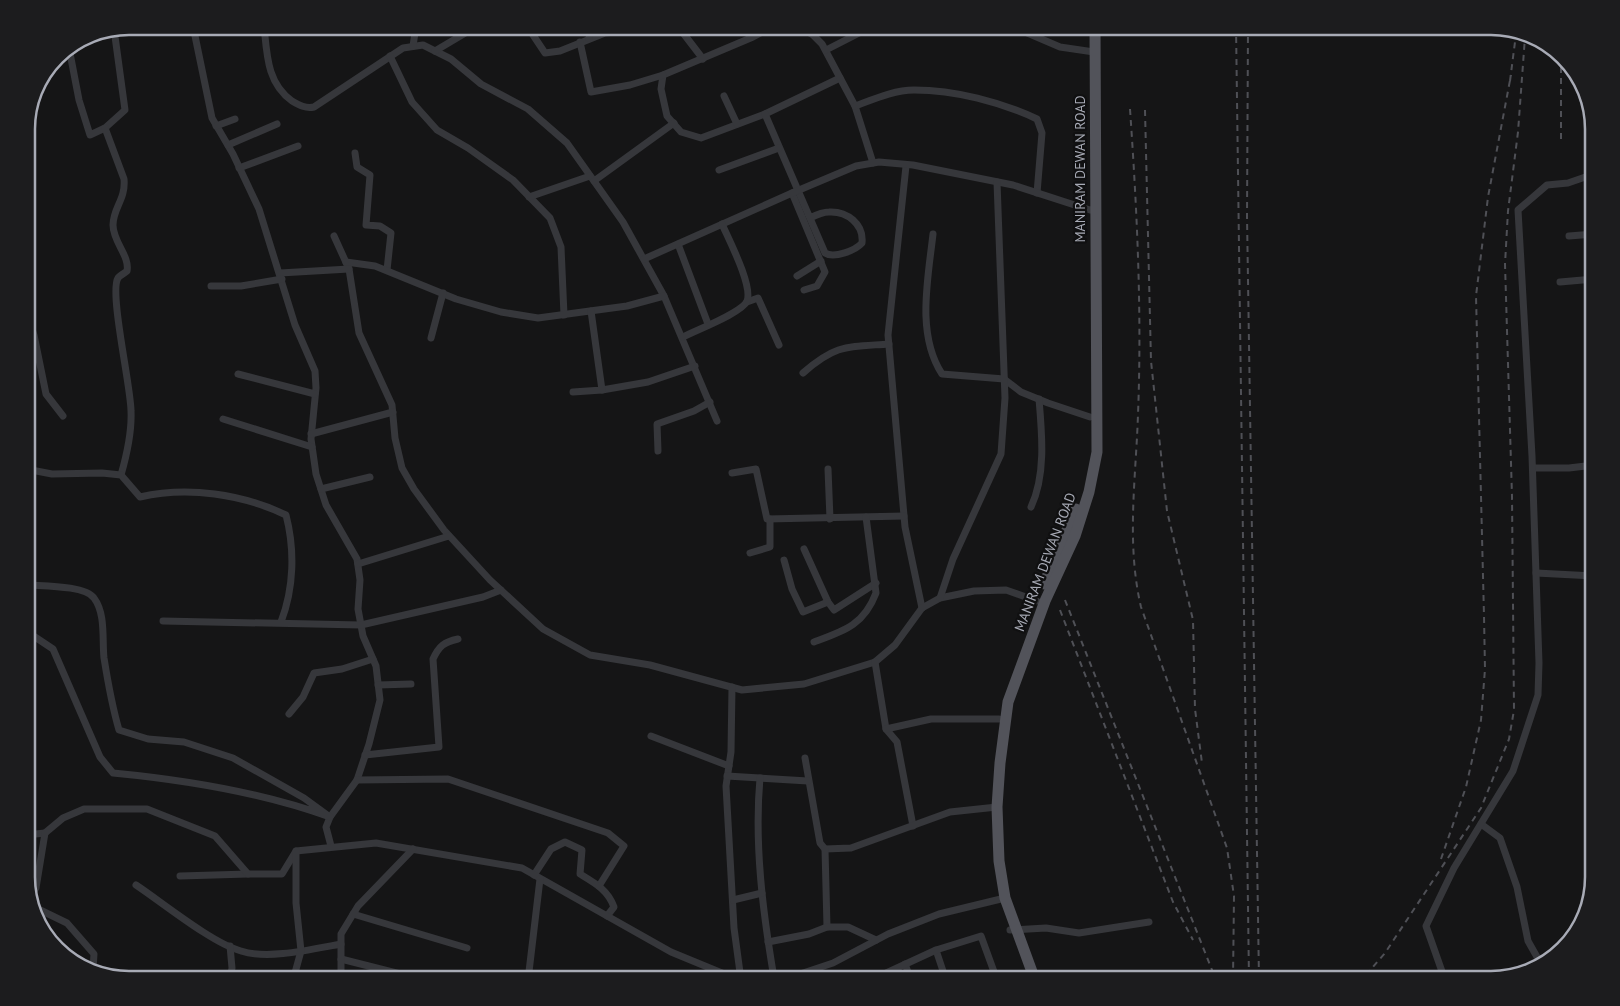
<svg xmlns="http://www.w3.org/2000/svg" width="1620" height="1006" font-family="'PT Sans',sans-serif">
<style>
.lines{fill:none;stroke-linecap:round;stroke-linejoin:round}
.street{stroke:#36373b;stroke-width:7}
.primary{stroke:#52535a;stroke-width:11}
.rail{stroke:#4f5056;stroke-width:2;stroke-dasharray:6 5;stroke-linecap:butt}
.labels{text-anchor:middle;stroke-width:4.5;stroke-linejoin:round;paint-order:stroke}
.street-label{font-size:14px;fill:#a8abb6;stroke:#101011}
.rim{fill:none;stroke:#a8abb6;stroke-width:2.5}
</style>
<rect width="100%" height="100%" fill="#151516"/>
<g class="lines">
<!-- street -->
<g class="street">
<polyline points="191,26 194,31 212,118 233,154 259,209 295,325 315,371 316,388 311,439 316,474 326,505 357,559 360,580 358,609 363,636 376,666 380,700 369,744 357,780 330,817 326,827 331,846"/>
<path d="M264 26C267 55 267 83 292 101 299 105 306 109 314 107L403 48 423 45 451 59 481 84 528 109 567 143 623 222 664 296 717 421"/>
<polyline points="527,26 545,53 560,51 605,33 670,27 680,29 703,59"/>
<polyline points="773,26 753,37 663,75 661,89 667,116 681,132 701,138 765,114 840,78"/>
<polyline points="798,26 813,35 822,44 855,106 873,163"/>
<polyline points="1011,26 1060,47 1094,52"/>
<polyline points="589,38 591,26"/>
<polyline points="580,42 591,92 630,85 663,75"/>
<polyline points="413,46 416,26"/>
<polyline points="69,48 79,100 90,135 105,128 125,110 114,29"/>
<polyline points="826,50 869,28"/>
<polyline points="435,51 467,32"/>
<polyline points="390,56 412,102 437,130 468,148 513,180 550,218 561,247 564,315"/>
<polyline points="724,96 737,124"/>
<path d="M855 106C874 99 894 90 914 90 955 90 1001 102 1037 119L1042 133 1037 193"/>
<path d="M765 114 825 253C834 259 856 250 862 243 864 224 847 211 829 212 823 212 816 215 810 218"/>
<polyline points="216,126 235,119"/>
<path d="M105 128 124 179C126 199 113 208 113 225 113 242 130 256 127 271 125 273 120 275 118 278 109 292 131 387 131 411 132 433 127 454 121 475"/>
<polyline points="228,145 277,124"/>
<polyline points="355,153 357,167 370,175 366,225 380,226 391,233 387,270"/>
<polyline points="906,166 888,335 905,527 922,608"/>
<polyline points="239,168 298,146"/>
<polyline points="719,170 779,148"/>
<polyline points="594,181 674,123"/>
<polyline points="792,193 825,272 817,286 804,290"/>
<polyline points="529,197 590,176"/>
<path d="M933 234C928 279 916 334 942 374L1004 379 1021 392 1048 403 1090 417"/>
<polyline points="334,236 349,269 359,333 392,405 395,438 402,468 414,489 444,530 490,580 543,629 590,655 650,665 742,690 804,684 875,662 895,645 922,608 940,598 974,591 1006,590 1037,601"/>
<polyline points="1569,236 1594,234"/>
<polyline points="678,244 708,324"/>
<polyline points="644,259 792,193 856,166 879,162 913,165 1013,185 1090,210 1096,209"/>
<polyline points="346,262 375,266 456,299 501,312 538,318 627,306 664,296"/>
<polyline points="280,273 349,269"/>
<polyline points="797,276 821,261"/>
<polyline points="1560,282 1594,279"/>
<polyline points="211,286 241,286 282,279"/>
<polyline points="747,302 758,298 779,345"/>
<polyline points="26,311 34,335 46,394 63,416"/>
<path d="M683 337C696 330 742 313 747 301 753 286 729 240 722 224"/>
<polyline points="431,338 443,293"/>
<path d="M803 373C836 344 847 347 889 344"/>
<polyline points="238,374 315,394"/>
<polyline points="602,390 648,382 695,366"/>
<polyline points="573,392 602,390 591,311"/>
<polyline points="223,419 312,447"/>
<polyline points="311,434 393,412"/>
<polyline points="658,451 657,424 694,411 710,402"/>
<polyline points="1533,468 1569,468 1594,465"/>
<path d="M26 469 52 474 102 473 121 475 140 497C188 486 242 494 286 515 295 550 294 588 281 622"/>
<polyline points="828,469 830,519"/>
<polyline points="732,473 756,469 767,519 904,516"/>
<polyline points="321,489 370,477"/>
<path d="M1031 507C1046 475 1042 434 1039 399"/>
<polyline points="804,549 828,602 834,610 876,583"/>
<polyline points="750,553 770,547 770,519"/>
<polyline points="784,560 792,589 803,612 828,602"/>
<polyline points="358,564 449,536"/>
<polyline points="1536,573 1594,576"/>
<path d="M26 581 31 585C46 586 86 586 94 598 106 614 102 640 104 658 108 683 112 706 119 730L148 739 184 742 233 758 304 798 330 817C261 792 186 780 113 773L100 757 53 649 26 631"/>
<polyline points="940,598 953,559 1001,454 1005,398 997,182"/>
<polyline points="163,621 361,625 483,597 501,590"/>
<path d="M814 642C844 631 864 625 876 593L866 517"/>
<polyline points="875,662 886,729 897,742 913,826"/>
<polyline points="378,685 411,684"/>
<polyline points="732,687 731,752 726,786 734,928 741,980"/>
<polyline points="289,714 303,697 314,673 342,669 373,659"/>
<polyline points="886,729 931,719 999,719"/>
<polyline points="651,736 729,766"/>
<path d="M365 755 439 747 433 659C439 646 444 642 458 639"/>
<polyline points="805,758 820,843 825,849 851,848 950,812 997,807"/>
<polyline points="727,776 808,781"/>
<path d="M760 778C754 844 763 913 774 978"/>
<polyline points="357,780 448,779 608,833 624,846 599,886"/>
<polyline points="1481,824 1500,838 1517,887 1528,941 1541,964"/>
<polyline points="26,835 45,833"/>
<polyline points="825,849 827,927"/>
<path d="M534 875 551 849 565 842 582 850 580 874C595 883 608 890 614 907L607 916"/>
<polyline points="180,876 248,874"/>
<path d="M136 885C163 903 212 943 241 951 268 960 313 949 341 944"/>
<polyline points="30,895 36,888 45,833 63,818 84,809 147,809 215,836 248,874 282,874 296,851 376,843 522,868 671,952 739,980"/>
<polyline points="733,900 762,893"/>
<polyline points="34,907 67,923 94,954 93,969"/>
<polyline points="353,914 467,948"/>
<polyline points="1010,930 1046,928 1079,933 1149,922"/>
<polyline points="768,942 809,934 827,927 848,927 876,940"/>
<polyline points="1568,942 1588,898"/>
<polyline points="230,946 232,968 230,980"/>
<polyline points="936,950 946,980"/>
<polyline points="341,959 424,980"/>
<polyline points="905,964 911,980"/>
<polyline points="1534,968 1549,960"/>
<polyline points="160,980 162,974"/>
<polyline points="293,980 301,951 296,903 296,851"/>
<polyline points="341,980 341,934 358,906 413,849"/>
<polyline points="502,980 516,980"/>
<polyline points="528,980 540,879"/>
<polyline points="782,980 833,963 888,934 939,914 1005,898"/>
<polyline points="871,980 936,950 981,936 997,980"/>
<polyline points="1445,980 1426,926 1454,868 1513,771 1538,695 1539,663 1532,456 1518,210 1547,185 1568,183 1594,174"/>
</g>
<!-- primary -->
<g class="primary">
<polyline points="1044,584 1076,509"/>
<polyline points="1035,980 1005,898 999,861 997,807 1000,763 1008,702 1045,601 1075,536 1089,492 1097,452 1095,26"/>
</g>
<!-- rail -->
<g class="rail">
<polyline points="1236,26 1249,980"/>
<polyline points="1248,26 1247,217 1259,980"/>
<polyline points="1510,81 1516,34"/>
<path d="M1130 109C1137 210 1142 312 1138 414 1136 478 1126 543 1141 607L1227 848 1234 896 1233 980"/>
<polyline points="1145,110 1151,361 1167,511 1193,620 1195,709 1202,763"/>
<polyline points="1561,139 1561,58"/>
<polyline points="1587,142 1587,104"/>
<polyline points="1065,600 1216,980"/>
<polyline points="1060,610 1173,902 1193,940"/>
<polyline points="1441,859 1466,787 1481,720 1485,669 1484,616 1476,296 1488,197 1511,75"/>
<polyline points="1366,975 1385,953 1481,808 1509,739 1514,710 1512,496 1505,264 1508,211 1518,132 1525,37"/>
</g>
</g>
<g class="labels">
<!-- street labels -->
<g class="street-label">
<text transform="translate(1080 169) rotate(-90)" y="5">MANIRAM DEWAN ROAD</text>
<text transform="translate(1045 562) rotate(-69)" y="5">MANIRAM DEWAN ROAD</text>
</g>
</g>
<!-- crop -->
<path d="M0 0H1620V1006H0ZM129 35H1491A94 94 0 0 1 1585 129V877A94 94 0 0 1 1491 971H129A94 94 0 0 1 35 877V129A94 94 0 0 1 129 35Z" fill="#1c1c1e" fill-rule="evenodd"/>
<path class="rim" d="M129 35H1491A94 94 0 0 1 1585 129V877A94 94 0 0 1 1491 971H129A94 94 0 0 1 35 877V129A94 94 0 0 1 129 35Z"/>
</svg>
